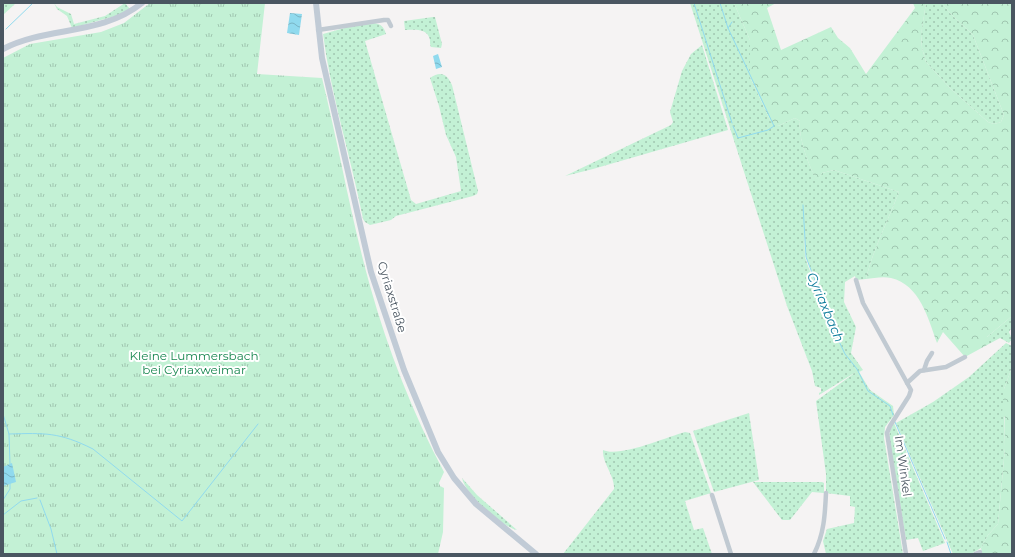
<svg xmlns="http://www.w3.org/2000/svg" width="1015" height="557" font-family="Montserrat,sans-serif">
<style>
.grass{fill:url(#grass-dots);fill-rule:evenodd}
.forest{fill:url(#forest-crowns)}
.park{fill:url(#park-tufts)}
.water{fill:url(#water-waves)}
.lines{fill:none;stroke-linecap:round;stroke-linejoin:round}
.stream{stroke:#90daee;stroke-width:1}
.street{stroke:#c1cad2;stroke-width:4.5}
.secondary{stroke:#c1cbd6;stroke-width:6}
.labels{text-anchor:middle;stroke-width:4;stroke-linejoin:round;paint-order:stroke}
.street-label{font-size:12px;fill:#4a5661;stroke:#fff}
.park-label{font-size:12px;fill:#17864f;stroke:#fff}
.water-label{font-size:13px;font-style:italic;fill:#0c7c9b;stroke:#fff}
</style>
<defs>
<pattern id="grass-dots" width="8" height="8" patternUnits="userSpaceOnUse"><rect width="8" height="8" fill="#c3f1d5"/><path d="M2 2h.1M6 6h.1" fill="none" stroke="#a0c6b0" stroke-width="1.8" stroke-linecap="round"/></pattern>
<pattern id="forest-crowns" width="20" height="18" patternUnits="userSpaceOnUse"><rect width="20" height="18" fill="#c3f1d5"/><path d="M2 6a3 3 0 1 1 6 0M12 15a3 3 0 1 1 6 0" fill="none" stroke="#a0c6b0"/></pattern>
<pattern id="park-tufts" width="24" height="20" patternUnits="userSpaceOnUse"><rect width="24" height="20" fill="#c3f1d5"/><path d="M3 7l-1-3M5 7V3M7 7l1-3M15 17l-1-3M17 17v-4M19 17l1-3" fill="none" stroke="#a0c6b0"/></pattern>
<pattern id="water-waves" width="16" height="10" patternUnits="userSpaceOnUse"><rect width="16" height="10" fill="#90daee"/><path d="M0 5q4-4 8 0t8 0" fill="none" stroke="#78b4c4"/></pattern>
</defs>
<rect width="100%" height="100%" fill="#f5f3f3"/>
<!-- grass -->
<g class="grass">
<polygon points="3,3 16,3 3,15"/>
<polygon points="54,3 57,7 71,14 74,24 105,16 125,3 130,9 119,15 72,28 67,16 57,9"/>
<path d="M690 3H734L750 40V77L770 120 778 126 795 118 800 121C798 136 809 169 818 180L822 173 834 170 899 192C888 221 873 249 866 279L856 280 855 276 845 282 844 302 856 327 851 353 863 370 859 372 870 390 893 406 894 415 885 427 884 438 903 554H826L823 541 827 529 854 523 855 507 850 506V496L826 493V474L816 401 856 372 819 395V393L821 392V388L815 386 812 371 787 306ZM804 224 806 257 843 351 808 266 805 257Z"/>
<polygon points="926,3 942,3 950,13 973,35 1004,115 1001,122 994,124 988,122 951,89 926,62 922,48 921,34"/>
<path d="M433 17H435L442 44 441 48 431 47C429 43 431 41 429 37 425 28 414 30 405 30L404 21Z"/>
<path d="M374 23C381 24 384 27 386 34L365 41 411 200 416 204 461 191 456 157 446 135 439 106 430 78C440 71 447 73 452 85L478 191 477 194 473 196 396 216 391 220 370 225 365 222 363 219C351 157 331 96 323 34L348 27Z"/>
<polygon points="702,45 728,130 593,169 565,176 671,125 673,122 670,112 682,71 691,54"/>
<polygon points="1012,316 1012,327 1009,332 1012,339 1009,343 1000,338 987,345 987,337"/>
<polygon points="1006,343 1012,346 1012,367 1004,389 1005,448 998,524 988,535 981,548 971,554 953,554 896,423 933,402 969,377"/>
<polygon points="749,413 759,480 714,492 693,431"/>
<polygon points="894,423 945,543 923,551 918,538 906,540 889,437 890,431"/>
<path d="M685 432 690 433 711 493 685 501 694 530 703 528 712 554H563L614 489C615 476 602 463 603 450 619 458 667 437 685 432Z"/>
<path d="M462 478 477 495 517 530C502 527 465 494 462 478Z"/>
<polygon points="753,482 822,482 824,483 824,493 812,492 790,520 782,520"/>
</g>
<!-- forest -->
<g class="forest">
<path d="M734 3H776L767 8 781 50 831 27 838 38 850 48 866 74 915 8 913 3H926L921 35 922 48 926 62 951 89 988 122 994 124 1001 122 1004 115 973 35 950 13 942 3H1012V316L987 337V345L965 357 943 332 937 343C928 318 920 285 891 278 884 276 873 278 866 279 873 249 888 221 899 192L834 170 822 173 818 181C809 168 798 137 800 121L795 118 778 126 772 124 770 120 750 77V40Z"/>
<polygon points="1012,367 1012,554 982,554 981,548 988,535 998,524 1005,448 1005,417 1002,414 1004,389"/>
</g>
<!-- park -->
<path class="park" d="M150 3H265L257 74 322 78C339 147 351 218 370 286 388 350 413 414 444 472L439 483 440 486 444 488 443 532 438 554H3V58L30 44 101 32 124 23Z"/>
<!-- water -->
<g class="water">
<polygon points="290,13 302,14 299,35 287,33"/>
<polygon points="438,54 442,67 436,69 433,56"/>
<polygon points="12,463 16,482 3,486 3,467"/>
</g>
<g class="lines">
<!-- stream -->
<g class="stream">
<polyline points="694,3 732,123"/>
<polyline points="720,3 728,28 774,126"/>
<polyline points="728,28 732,22"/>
<polyline points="6,29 33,3"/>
<polyline points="733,126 738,138 768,130 774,126"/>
<polyline points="803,205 806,257 835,333 845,354 857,369 868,391 890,406 893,415"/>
<polyline points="3,414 9,434 10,464"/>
<polyline points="895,422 945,539"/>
<path d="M9 434C45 433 59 432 93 449L182 521 258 424"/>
<polyline points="3,500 10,489 10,483"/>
<polyline points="40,500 51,529 57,554"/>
<polyline points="3,515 21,501 37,498"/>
<polyline points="947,542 951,554"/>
</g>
<!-- street -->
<g class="street">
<polyline points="318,30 384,20 388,20 391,26"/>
<polyline points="856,280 863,303 911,390 909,396 890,426 887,433 906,554"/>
<polyline points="924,370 927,361 932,353"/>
<polyline points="907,383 920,371 946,367 965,357"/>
<polyline points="712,495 731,554"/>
<path d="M814 554C824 534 825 515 826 493"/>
<polyline points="975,554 980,552"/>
</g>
<!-- secondary -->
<g class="secondary">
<polyline points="316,3 322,58 371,272 404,370 438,452 454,478 476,504 536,554"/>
<path d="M3 49C47 26 101 36 142 3"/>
</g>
</g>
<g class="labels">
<!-- street labels -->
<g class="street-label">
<text transform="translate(392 297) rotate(73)" y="4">Cyriaxstraße</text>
<text transform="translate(903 466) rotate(82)" y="4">Im Winkel</text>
</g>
<!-- park labels -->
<g class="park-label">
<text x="194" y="360">Kleine Lummersbach<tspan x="194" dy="14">bei Cyriaxweimar</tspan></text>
</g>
<!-- water labels -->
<g class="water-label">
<text transform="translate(826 307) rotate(67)" y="5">Cyriaxbach</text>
</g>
</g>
<!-- border -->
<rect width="1015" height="557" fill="none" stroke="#4a5661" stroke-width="8"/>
</svg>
